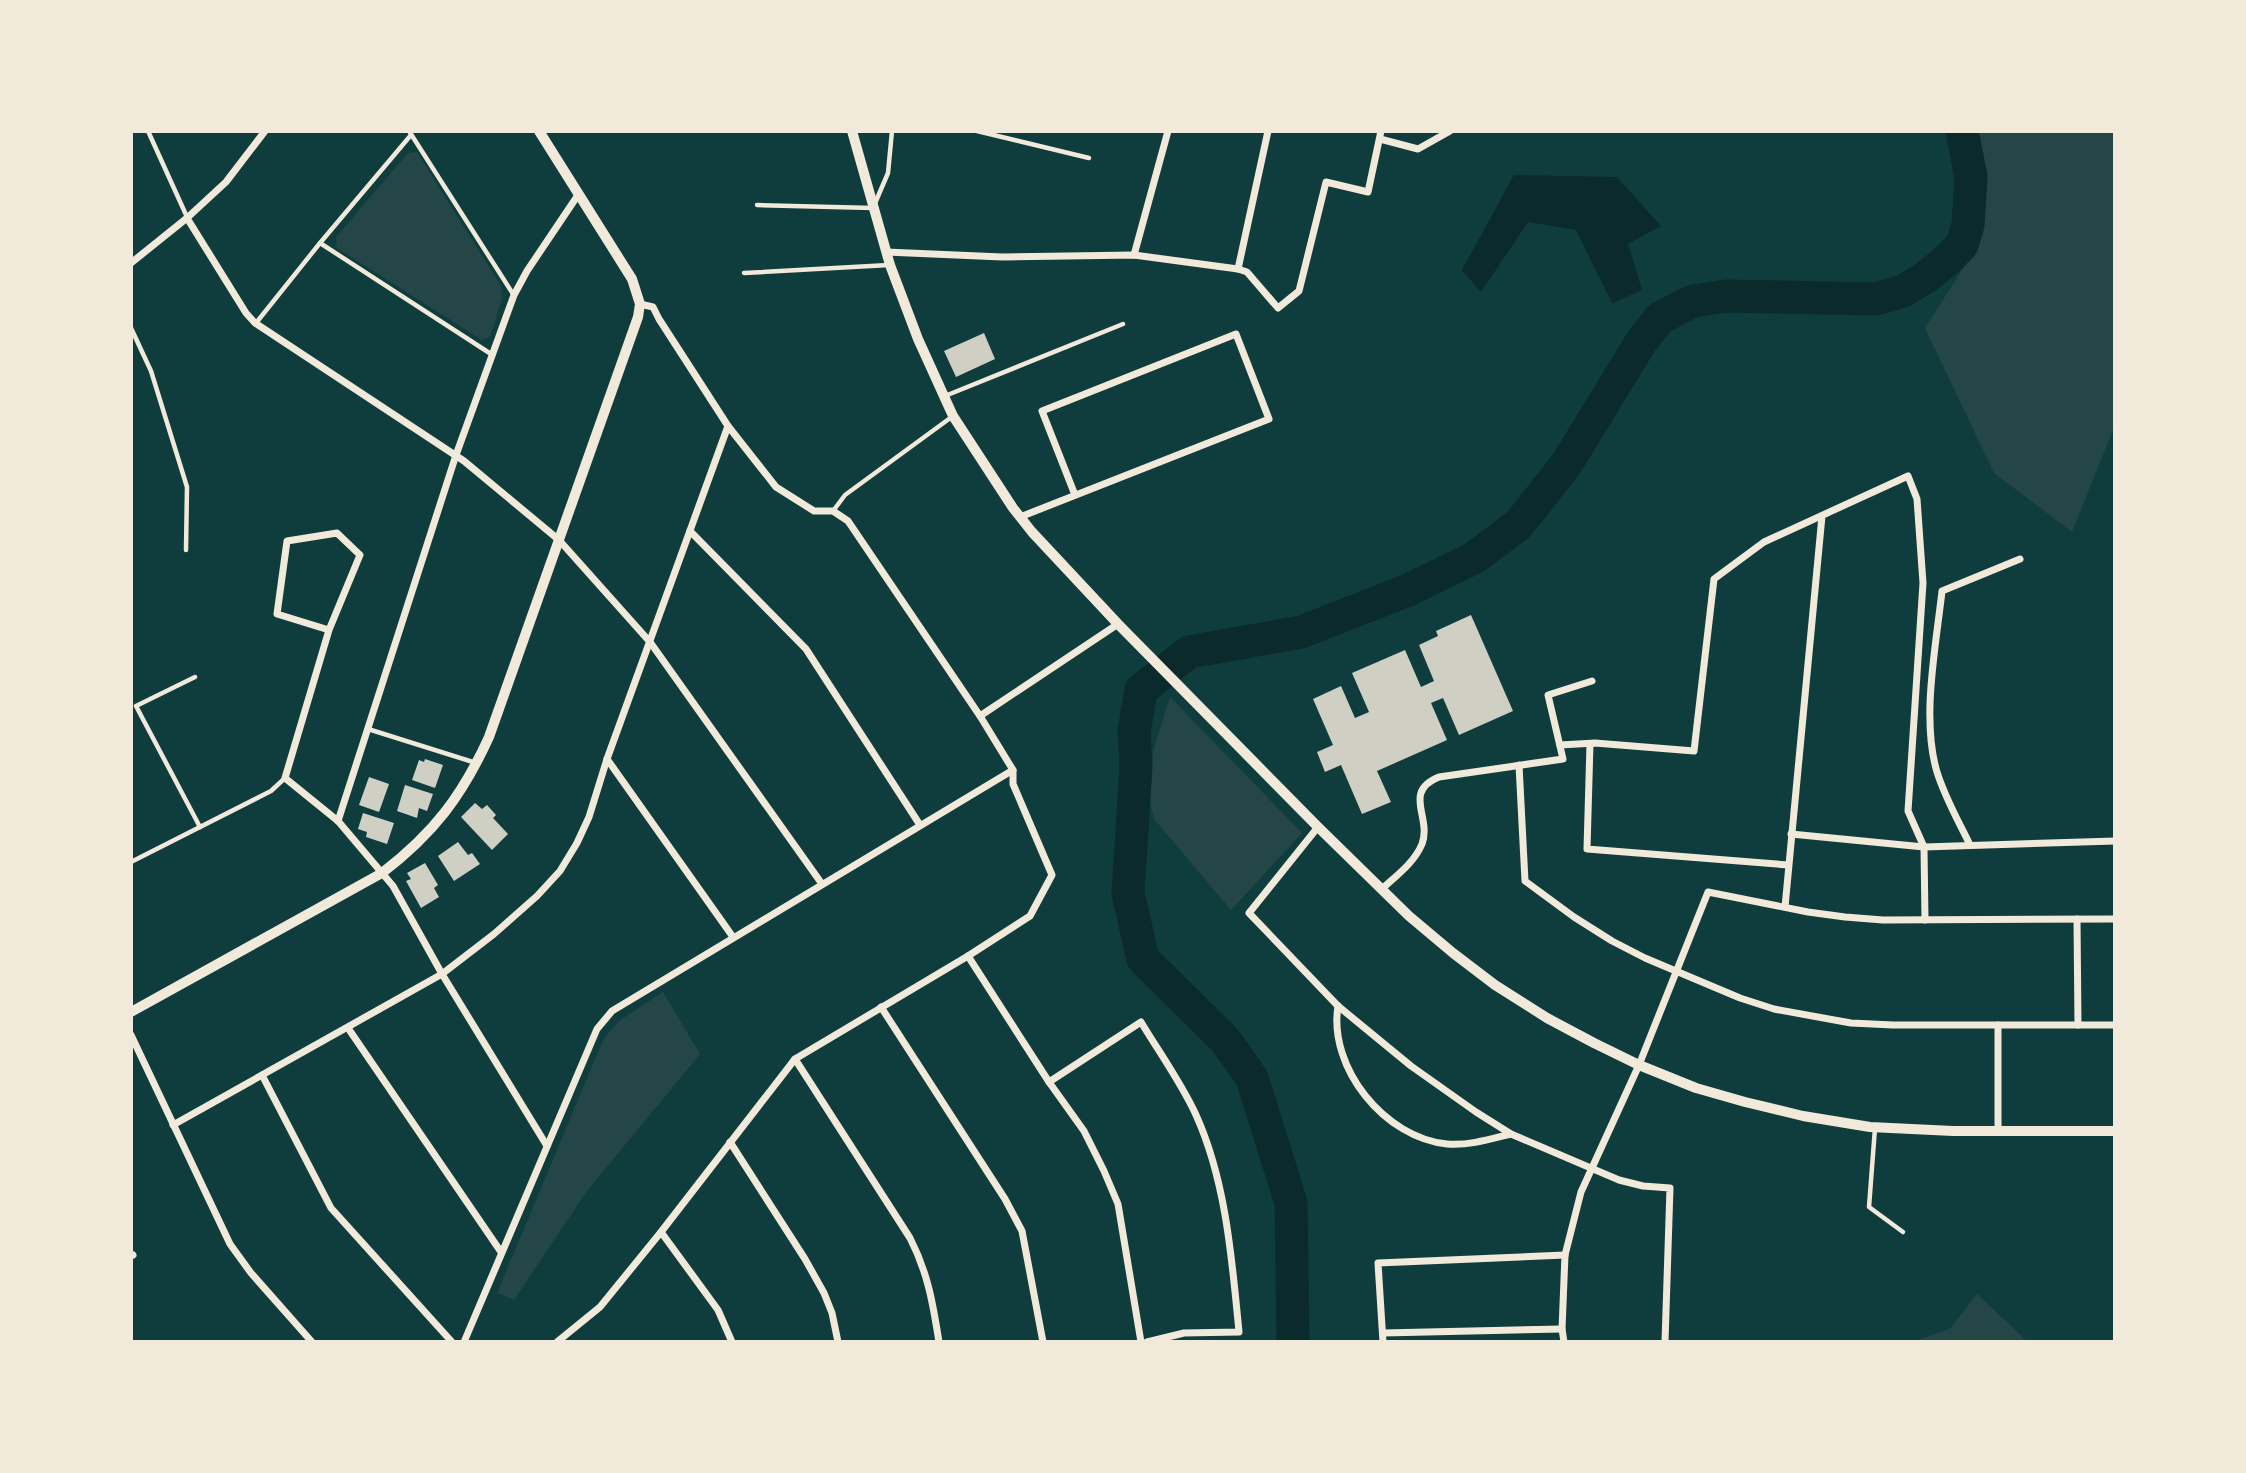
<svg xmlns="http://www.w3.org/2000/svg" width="2246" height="1473" font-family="Georgia,serif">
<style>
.green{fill:#244646}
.water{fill:#0a2a2b}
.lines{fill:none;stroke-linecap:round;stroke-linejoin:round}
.river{stroke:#0a2a2b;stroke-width:33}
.building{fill:#cfcfc3}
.service{stroke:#f1e9da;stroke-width:4.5}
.minor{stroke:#f1e9da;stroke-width:7}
.tertiary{stroke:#f1e9da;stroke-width:10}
</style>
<rect width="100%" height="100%" fill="#0f3d3e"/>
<!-- green -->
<g class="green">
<polygon points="1971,131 2115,131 2115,425 2072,532 1994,473 1925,328 1971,256 1979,177"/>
<polygon points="417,152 501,286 502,299 490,337 482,340 337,248 336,237 408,153"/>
<polygon points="1170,697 1302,833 1231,910 1154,819 1148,795 1154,748"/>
<polygon points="663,992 700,1054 587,1191 514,1300 497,1293 604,1038 619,1021"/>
<polygon points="1977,1294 2028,1342 1912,1342 1950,1329"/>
</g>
<!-- water -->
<polygon class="water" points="1514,175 1617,177 1661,226 1628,244 1642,290 1612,303 1576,230 1528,222 1481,292 1462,270"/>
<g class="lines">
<!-- river -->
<polyline class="river" points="1293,1342 1291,1203 1252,1078 1225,1040 1143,959 1128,893 1136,766 1134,732 1141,690 1189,652 1301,632 1406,591 1474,558 1518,525 1542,495 1567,463 1641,342 1660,318 1693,301 1726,296 1876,299 1903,291 1926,277 1946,261 1962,245 1968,225 1971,177 1962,131"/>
</g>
<!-- building -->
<g class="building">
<polygon points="984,333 995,359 956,377 944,351"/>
<polygon points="1471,615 1513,711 1459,735 1443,698 1431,703 1447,740 1377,771 1391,802 1362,814 1341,765 1325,772 1317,752 1333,745 1313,699 1341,686 1355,718 1369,712 1352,673 1405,650 1421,687 1434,681 1419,645 1438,636 1436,631"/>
<polygon points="425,759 443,765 435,788 412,780 419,760 424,762"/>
<polygon points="369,777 389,784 379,812 359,805"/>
<polygon points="405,785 433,794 427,811 419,808 417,818 397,811"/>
<polygon points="475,803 482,809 487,805 496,815 493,818 508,834 492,850 461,817"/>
<polygon points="363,813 394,823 387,844 366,837 367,832 358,829"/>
<polygon points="458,842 468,855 472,853 480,864 454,881 438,856"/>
<polygon points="425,863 438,885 434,888 439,897 421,908 406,881 411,879 407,873"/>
</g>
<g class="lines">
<!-- service -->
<g class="service">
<polyline points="148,131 187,217"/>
<polyline points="409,131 513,294"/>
<polyline points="977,131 1089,158"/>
<polyline points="757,205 873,208 888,173 892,131"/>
<polyline points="320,243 491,354"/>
<polyline points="744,273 889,265"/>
<polyline points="256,323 320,243 411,135"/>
<polyline points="131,328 151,371 187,487 186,550"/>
<polyline points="945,396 1123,324"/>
<polyline points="833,511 845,495 953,416"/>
<polyline points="195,677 136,706 200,827"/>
<polyline points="368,729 476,763"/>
<polyline points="131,862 271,791 285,778"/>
<polyline points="1875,1128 1869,1207 1903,1232"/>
</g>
<!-- minor -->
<g class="minor">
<polyline points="1380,139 1418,149 1450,131"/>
<polyline points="187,218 246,313 255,323 464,461 559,540 650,642 822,884"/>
<polyline points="886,252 1002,257 1134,255 1238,269 1247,272 1278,308 1299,291 1326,182 1368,192 1381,131"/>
<polyline points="1134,255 1168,131"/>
<polyline points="131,263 187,218 226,182 265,131"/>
<polyline points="1238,269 1268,131"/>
<polyline points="1020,517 1269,419 1236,334 1042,411 1075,495"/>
<polyline points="690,531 806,649 920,825"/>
<polyline points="329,630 277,614 287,541 337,533 360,555 329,630 285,778 338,821 393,886 442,974 547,1146"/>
<polyline points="980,716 1118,624"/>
<polyline points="1590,744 1587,849 1788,865"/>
<polyline points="1560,745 1595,743 1694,751 1714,579 1764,542 1908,476 1917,499 1923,583 1908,811 1924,847 1925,920"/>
<polyline points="607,759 733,937"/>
<polyline points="1519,765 1525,881 1574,917 1612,941 1645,958 1740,998 1774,1009 1851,1023 1893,1025 2115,1025"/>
<polyline points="338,821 456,455 514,295 527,271 578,195"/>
<polyline points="1318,827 1249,913 1338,1006 1411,1066 1476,1112 1511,1134 1619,1180 1643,1186 1670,1188 1665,1342"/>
<polyline points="1791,834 1924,847 2115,841"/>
<path d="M1970 845C1959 822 1945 798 1937 772 1921 719 1936 646 1942 591L2020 559"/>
<path d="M1382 889C1397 875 1414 863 1422 844 1432 817 1402 792 1439 777L1563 759 1548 695 1592 681"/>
<polyline points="1785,907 1822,516"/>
<polyline points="2077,919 2078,1025"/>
<polyline points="968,956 1049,1082 1084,1131 1104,1171 1118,1204 1141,1342"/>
<path d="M1338 1006C1328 1068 1385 1138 1447 1144 1468 1146 1491 1139 1511 1134"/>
<polyline points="881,1007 1005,1199 1022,1231 1043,1342"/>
<polyline points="348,1028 501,1252"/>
<polyline points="131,1035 230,1244 251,1273 312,1342"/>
<path d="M795 1059 910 1238C928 1273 933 1304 939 1342"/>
<polyline points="262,1075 331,1208 452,1342"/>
<path d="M1049 1082 1141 1022C1159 1052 1182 1084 1196 1115 1226 1181 1232 1260 1239 1332L1184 1333 1147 1342"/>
<polyline points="173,1125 442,974 494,934 537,896 560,871 577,843 589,817 607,759 728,426"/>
<polyline points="1998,1131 1998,1025"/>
<polyline points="730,1142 805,1259 824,1293 832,1313 838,1342"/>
<polyline points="661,1232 718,1310 732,1342"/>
<polyline points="131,1256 133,1255"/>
<polyline points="1383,1333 1562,1329"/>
<polyline points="464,1342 597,1029 612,1011 1013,770"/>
<polyline points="557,1342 600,1307 661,1232 795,1059 968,956 1030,916 1052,875 1013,784 1013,770 980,716 848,521 833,511 814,511 776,487 728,426 659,319 653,307 640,304"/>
<polyline points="1383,1342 1378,1263 1565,1255"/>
<polyline points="1564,1342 1562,1329 1565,1255 1581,1192 1639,1065 1708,892 1808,912 1845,917 1883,920 2115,919"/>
</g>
<!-- tertiary -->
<g class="tertiary">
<polyline points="852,131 890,265 918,339 953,416 1013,508 1032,532 1118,624 1318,827 1409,916 1453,953 1495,985 1547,1018 1594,1043 1639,1065 1696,1088 1745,1102 1803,1116 1870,1127 1953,1131 2115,1131"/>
<path d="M131 1012 382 873C434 833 462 796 489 737L638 317 640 304 632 279 539 131"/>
</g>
</g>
<!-- border -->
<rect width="2246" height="1473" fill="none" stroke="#f1e9da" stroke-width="266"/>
</svg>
